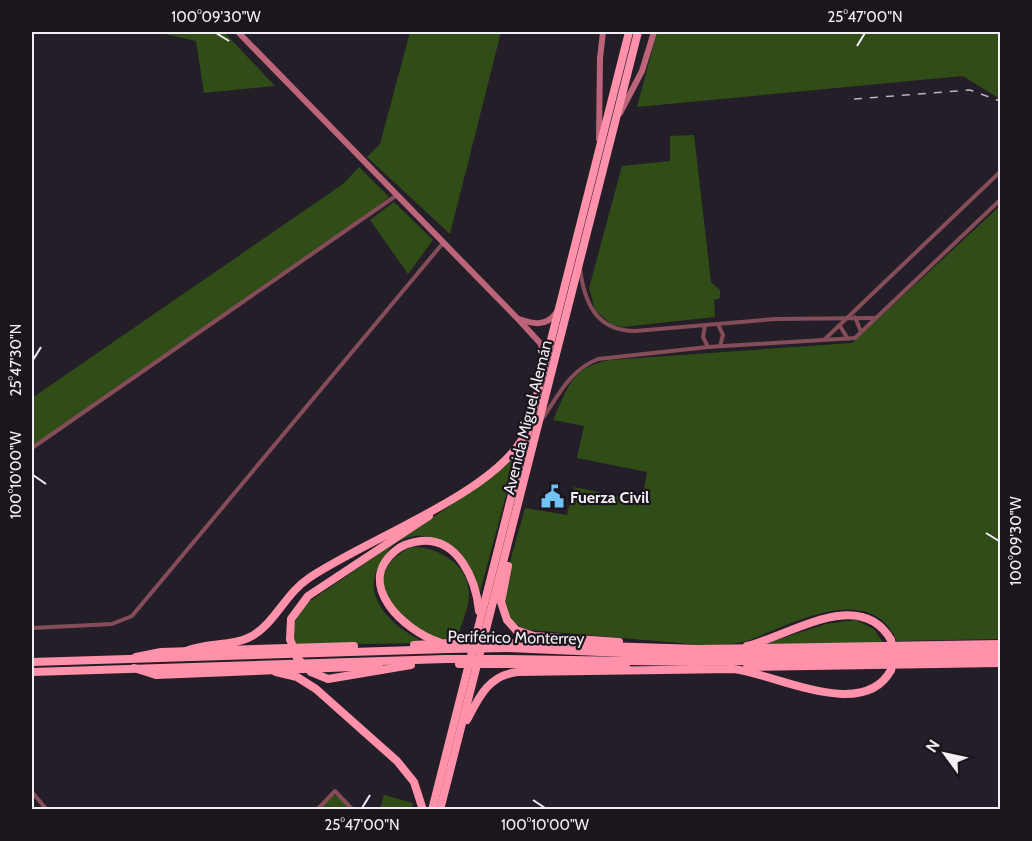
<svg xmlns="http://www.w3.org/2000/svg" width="1032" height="841" font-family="Cabin,sans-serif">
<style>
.green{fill:#314d17}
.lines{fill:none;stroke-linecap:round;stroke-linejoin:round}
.street{stroke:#844d59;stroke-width:4}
.secondary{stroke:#bc6479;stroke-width:6}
.highway{stroke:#ff91ab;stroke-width:8}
.rail{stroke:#b8b3bb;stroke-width:1.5;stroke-dasharray:8 8;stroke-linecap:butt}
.highway-bridge{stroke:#ff91ab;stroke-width:8}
.ticks{fill:none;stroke:#f2eef5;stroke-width:2}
.labels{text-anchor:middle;stroke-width:4.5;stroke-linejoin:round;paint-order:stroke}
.street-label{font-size:16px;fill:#f2eef5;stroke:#1b151e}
.poi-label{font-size:16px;font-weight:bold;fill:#f2eef5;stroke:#1b151e;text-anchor:start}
.neatline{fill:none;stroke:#f2eef5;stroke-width:2}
.ticks-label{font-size:15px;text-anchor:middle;fill:#f2eef5}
</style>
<rect width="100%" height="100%" fill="#241e28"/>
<!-- green -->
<g class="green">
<polygon points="156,32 224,32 275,86 204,93 196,41"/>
<polygon points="410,32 501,32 450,234 367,157 380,144"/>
<polygon points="657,32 1000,32 1000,99 963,76 637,107"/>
<polygon points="694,135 711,282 720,290 720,298 714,300 715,317 622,327 611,324 595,310 589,288 622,166 670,161 670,136"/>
<polygon points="359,167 389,197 362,219 32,447 32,398 343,184"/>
<polygon points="394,202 433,240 408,274 370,220"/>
<path d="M1000 206V639L897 641C869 579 791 625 747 641 737 644 725 644 714 646L530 630C521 627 512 624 507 615 497 592 519 534 525 508L567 515 574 487 642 501 647 472 577 458 584 426 553 420C569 386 570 368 610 360L852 343Z"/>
<path d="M518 450 478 600C471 566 440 520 399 541 391 545 386 554 381 562 357 598 397 630 426 643L295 645C292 627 295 617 307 603L479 486 509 463Z"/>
<path d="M412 547C439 547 470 565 469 596 468 610 460 628 456 642 408 638 346 576 412 547Z"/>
<polygon points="856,620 874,629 884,644 752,648 826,624"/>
<polygon points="336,795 351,810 319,810 333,796"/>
<polygon points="384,795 413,803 411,809 380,809"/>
</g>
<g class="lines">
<!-- street -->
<g class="street">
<path d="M580 268C584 302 596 331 635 331L775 319 876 318"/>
<polyline points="855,317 861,332"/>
<polyline points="718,324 723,335 720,346"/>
<polyline points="705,325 703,337 708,347"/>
<polyline points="840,326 848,339"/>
<polyline points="825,339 1000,172"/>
<path d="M543 418C559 394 570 370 598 359L708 347 855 338 1000 200"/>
<polyline points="32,448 397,195"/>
<polyline points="32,628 112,624 132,616 443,243"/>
<polyline points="32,792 47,810"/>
<polyline points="317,810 335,791 353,810"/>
</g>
<!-- secondary -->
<g class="secondary">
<polyline points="238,32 518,319 541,344 544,360"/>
<polyline points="620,113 642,71 654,32"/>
<polyline points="599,139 600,58 603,32"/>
<path d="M519 319C533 324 546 327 556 313"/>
</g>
<!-- highway -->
<g class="highway">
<polyline points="508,566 501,602 507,620 516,630 534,636 619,642"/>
<polyline points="290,639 291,619 308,596 429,516"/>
<path d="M439 642C405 631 354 585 395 551 402 545 412 542 421 541 458 538 476 579 479 611"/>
<polyline points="508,643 700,649 1000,644"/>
<polyline points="414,645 449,643"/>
<path d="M747 646C789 636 860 586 891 640"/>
<polyline points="507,648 692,656 1000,651"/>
<path d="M186 651C207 642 232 647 252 636 275 623 285 594 309 578 365 540 487 496 521 441"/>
<polyline points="136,657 161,652 354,646"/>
<polyline points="507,659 695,662 1000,656"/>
<polyline points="32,662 448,649"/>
<polyline points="506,664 626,666"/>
<polyline points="747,667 1000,663"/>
<polyline points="134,668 156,675 379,666"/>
<polyline points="32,672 446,659"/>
<polyline points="276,672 297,677 316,689 397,761 414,782 423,810"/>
<polyline points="311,672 328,679 411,665"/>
<path d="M467 720C479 697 488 676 517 672L733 669C777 674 863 722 891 670"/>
<polyline points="432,810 629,32"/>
<polyline points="440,810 638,32"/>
</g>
<!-- rail -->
<polyline class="rail" points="854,99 970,90 1000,101"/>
<!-- highway-bridge -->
<g class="highway-bridge">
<polyline points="290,639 297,658 311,672"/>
<polyline points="449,643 508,643"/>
<polyline points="448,649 507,648"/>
<polyline points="446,659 507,659"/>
<polyline points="459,664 506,664"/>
<polyline points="891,670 894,655 891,640"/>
</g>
</g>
<!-- ticks -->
<path class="ticks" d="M216 33 229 41M857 46 865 33M33 360 41 347M33 475 46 484M986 533 999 541M533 800 545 808M362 808 370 795"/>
<!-- icons -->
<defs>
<symbol id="civic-bare" viewBox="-9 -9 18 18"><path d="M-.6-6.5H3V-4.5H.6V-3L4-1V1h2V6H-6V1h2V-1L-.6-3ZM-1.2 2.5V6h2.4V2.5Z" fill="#70c1f4" stroke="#1b151e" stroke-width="2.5" paint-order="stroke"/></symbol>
</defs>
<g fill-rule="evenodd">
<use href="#civic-bare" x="536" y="480" width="33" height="33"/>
</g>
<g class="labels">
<!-- street labels -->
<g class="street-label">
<text transform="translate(527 417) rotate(-76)" y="6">Avenida Miguel Alemán</text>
<text transform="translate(516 637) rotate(1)" y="6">Periférico Monterrey</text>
</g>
<!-- poi labels -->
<g class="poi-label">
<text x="570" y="503">Fuerza Civil</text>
</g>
</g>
<!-- border -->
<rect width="1032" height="841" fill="none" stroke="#1b151e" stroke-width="66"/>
<!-- north arrow -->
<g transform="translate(945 754) rotate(303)" stroke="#1b151e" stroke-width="4.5" paint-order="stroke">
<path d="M0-4.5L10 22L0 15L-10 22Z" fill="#f2eef5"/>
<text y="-9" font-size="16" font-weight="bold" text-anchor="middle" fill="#f2eef5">N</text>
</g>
<rect x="33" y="33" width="966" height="775" class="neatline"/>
<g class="ticks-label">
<text x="216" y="22">100°09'30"W</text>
<text x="865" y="22">25°47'00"N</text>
<text transform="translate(16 360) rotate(-90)" y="5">25°47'30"N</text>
<text transform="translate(16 475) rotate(-90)" y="5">100°10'00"W</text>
<text transform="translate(1016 541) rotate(-90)" y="5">100°09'30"W</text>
<text x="362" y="830">25°47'00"N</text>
<text x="545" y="830">100°10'00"W</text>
</g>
</svg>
